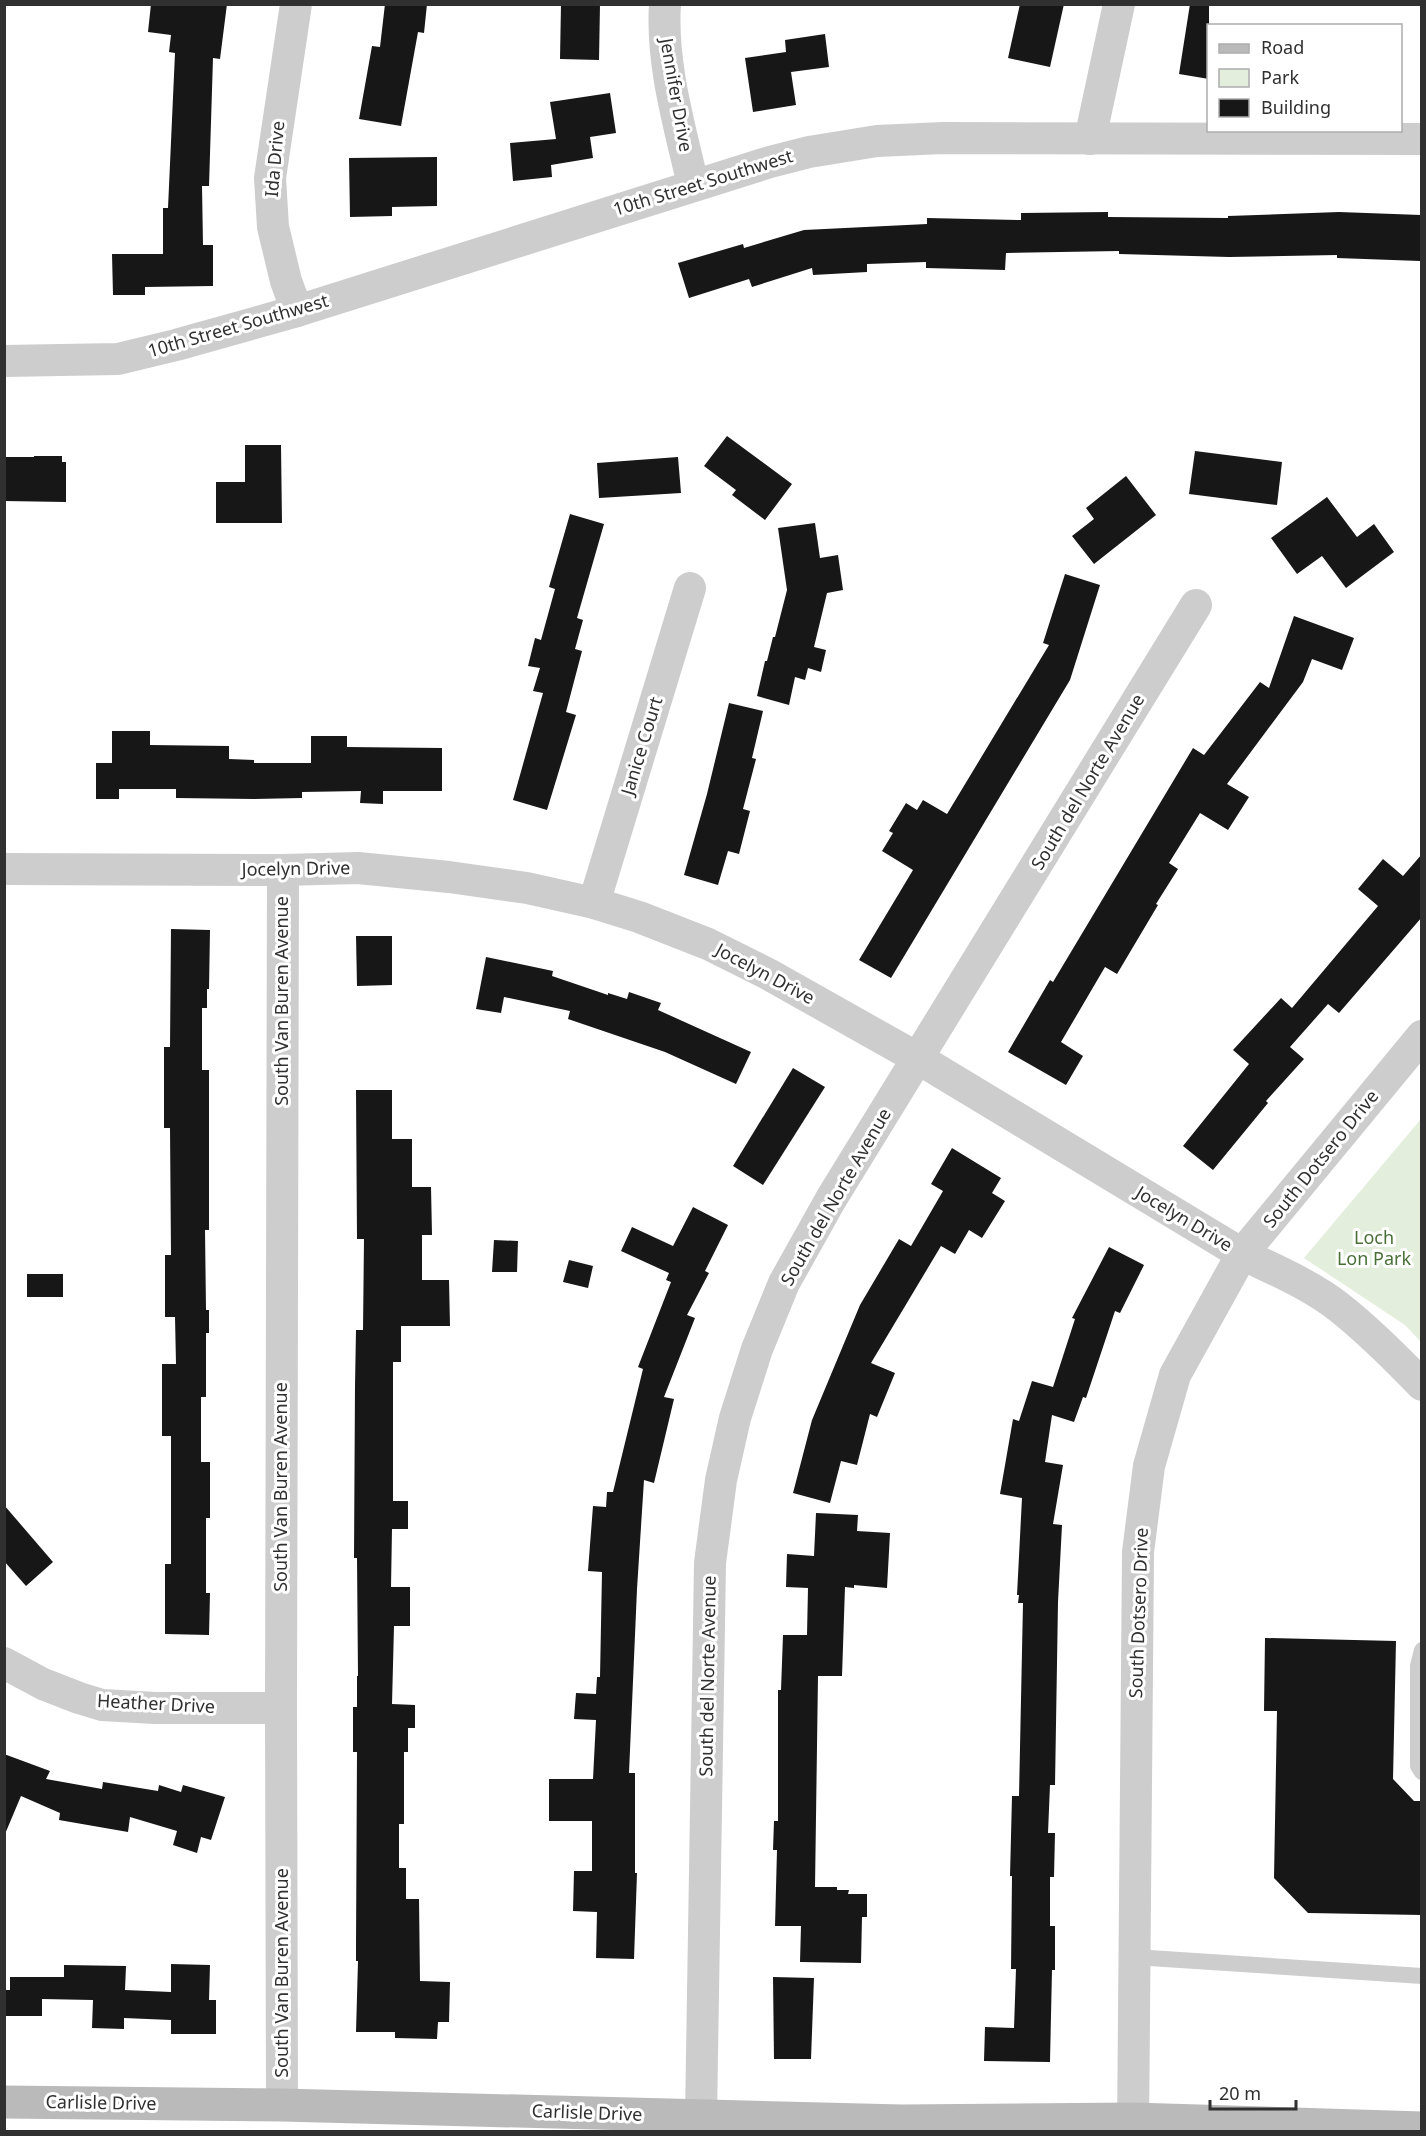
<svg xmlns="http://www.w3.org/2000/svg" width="1426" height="2136" font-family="'Noto Sans',sans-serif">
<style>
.green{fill:#e3eedc}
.building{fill:#171717}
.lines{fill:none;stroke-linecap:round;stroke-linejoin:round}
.lane{stroke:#cdcdcd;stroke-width:16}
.street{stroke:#cdcdcd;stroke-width:32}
.secondary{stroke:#bababa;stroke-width:33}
.labels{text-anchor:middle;stroke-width:6;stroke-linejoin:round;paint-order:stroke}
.street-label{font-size:18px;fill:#303030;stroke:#fff}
.park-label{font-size:18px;fill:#4a7038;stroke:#fff}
</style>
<rect width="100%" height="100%" fill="#fff"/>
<!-- green -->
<polygon class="green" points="1421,1119 1421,1342 1405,1325 1304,1258"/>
<!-- building -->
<g class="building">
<polygon points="151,4 227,4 220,59 213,58 209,186 202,186 203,245 213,245 213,286 145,287 145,295 113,295 112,254 163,254 163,208 168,208 175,53 169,52 171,35 148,32"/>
<polygon points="385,4 427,4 424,33 418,32 401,126 359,119 372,46 380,47"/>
<polygon points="561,4 600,4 599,60 560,59"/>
<polygon points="1020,4 1064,4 1050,67 1008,58"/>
<polygon points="1190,4 1209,4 1209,79 1179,74"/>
<polygon points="825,34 829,67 791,72 796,105 753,112 745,58 786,52 785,40"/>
<polygon points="610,93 616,133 590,137 593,158 551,165 552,177 513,181 510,143 556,139 550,102"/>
<polygon points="437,157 437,206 392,207 392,216 350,217 349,158"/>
<polygon points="1108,212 1108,217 1228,218 1228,216 1339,212 1421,215 1420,261 1337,258 1337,255 1229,257 1119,254 1119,251 1006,253 1005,270 926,268 926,262 867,264 867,272 813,275 812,268 752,287 749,279 689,298 678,263 743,244 744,248 804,230 927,224 927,218 1021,220 1021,213"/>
<polygon points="727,436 792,484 765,520 732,495 736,490 704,466"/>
<polygon points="245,445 281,445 282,523 216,523 216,482 245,482"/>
<polygon points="1195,451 1282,462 1277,505 1189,494"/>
<polygon points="34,456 62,456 62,462 66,462 66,502 4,501 4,457 34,457"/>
<polygon points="678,457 681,493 599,498 597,463"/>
<polygon points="1126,476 1156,515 1094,564 1072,536 1094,519 1086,508"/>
<polygon points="1327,497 1357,537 1374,524 1394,552 1346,588 1322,556 1297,574 1271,538"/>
<polygon points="570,514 604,524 577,618 583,620 575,649 582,651 566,712 576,715 547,810 513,800 543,693 533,691 540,668 528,666 535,638 541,640 555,589 549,587"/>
<polygon points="815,523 820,558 838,555 843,590 827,593 814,647 826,650 821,672 808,668 805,680 795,677 789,705 757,696 765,661 767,661 773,637 775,637 787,590 778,528"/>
<polygon points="1065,574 1100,585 1070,680 891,978 859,960 913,870 882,851 893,833 889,831 906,803 917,810 923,800 947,814 1049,645 1043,643"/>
<polygon points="1294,616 1354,638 1342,670 1312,659 1303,682 1227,784 1249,797 1228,830 1200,813 1169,863 1178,869 1156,904 1158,905 1117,974 1105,967 1061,1042 1083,1056 1066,1085 1008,1052 1050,980 1053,982 1193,748 1204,755 1260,682 1269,688"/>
<polygon points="729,703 763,711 752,758 756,759 743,809 750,811 739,854 728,851 718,885 684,875 707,794"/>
<polygon points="112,731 150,731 150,745 229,746 229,759 254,760 254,763 311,763 311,736 347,736 347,747 442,748 442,791 383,791 383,804 360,803 361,791 302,792 302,798 254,799 176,798 176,789 119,789 119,799 96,799 96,763 112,763"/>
<polygon points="1422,854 1422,917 1339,1013 1328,1004 1290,1047 1304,1059 1266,1101 1268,1103 1213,1170 1183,1146 1249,1064 1233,1050 1281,998 1292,1008 1378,906 1358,889 1383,859 1403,876"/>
<polygon points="171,929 210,930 209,989 207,989 207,1008 202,1008 202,1070 209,1070 209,1230 205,1230 206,1310 209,1310 209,1333 206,1333 206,1397 201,1397 201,1462 210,1462 210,1518 206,1518 206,1593 210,1593 209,1635 165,1634 165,1564 171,1564 171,1436 162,1436 162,1364 176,1364 175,1317 165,1317 165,1255 171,1255 170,1128 164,1128 164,1047 170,1047"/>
<polygon points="356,936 392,936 392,985 357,986"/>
<polygon points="486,957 553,971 552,976 608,995 608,993 627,999 629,992 661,1003 658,1010 751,1052 736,1084 665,1052 568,1019 570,1011 504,997 501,1013 476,1009"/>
<polygon points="793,1068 825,1087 763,1185 733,1166"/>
<polygon points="356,1090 392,1090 392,1139 412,1139 412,1187 431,1187 432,1235 422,1235 422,1280 449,1280 450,1326 401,1326 401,1362 393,1362 393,1501 408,1501 408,1529 392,1529 391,1587 410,1587 410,1626 394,1626 392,1704 415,1705 415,1728 408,1728 408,1752 404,1752 404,1824 399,1824 399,1868 406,1868 406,1899 419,1899 420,1981 450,1982 449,2022 438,2022 437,2039 395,2038 395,2032 356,2032 358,1961 356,1961 356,1948 357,1752 353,1752 353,1707 357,1707 357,1676 358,1676 357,1558 354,1558 355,1386 356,1330 363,1330 364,1239 357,1239"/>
<polygon points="952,1148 1001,1178 992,1193 1005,1201 982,1238 969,1230 955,1254 941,1246 871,1363 895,1373 877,1417 870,1414 857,1465 841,1461 830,1503 793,1493 812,1420 860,1305 899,1239 911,1246 943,1191 931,1184"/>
<polygon points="693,1207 728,1225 705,1271 709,1273 687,1315 695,1318 664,1397 674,1399 654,1483 644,1480 637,1589 629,1773 635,1773 635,1873 637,1873 634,1959 596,1958 597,1912 573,1911 574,1871 592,1871 592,1821 549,1821 549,1779 593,1779 596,1720 574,1719 576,1693 596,1694 597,1677 600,1677 602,1572 588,1571 593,1506 606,1507 607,1492 613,1492 643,1369 638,1367 671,1282 666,1280 669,1273 621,1251 632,1227 673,1246"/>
<polygon points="494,1240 518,1241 517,1272 492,1272"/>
<polygon points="1109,1247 1144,1265 1120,1313 1115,1311 1086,1398 1083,1397 1074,1422 1052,1415 1045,1462 1063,1465 1053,1524 1062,1525 1058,1602 1055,1785 1050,1785 1048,1833 1055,1833 1054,1877 1050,1877 1050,1926 1055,1926 1055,1970 1052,1970 1050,2062 984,2061 985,2027 1014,2028 1016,1969 1011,1969 1012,1876 1010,1876 1012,1796 1019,1796 1023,1603 1018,1603 1019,1595 1017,1595 1022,1498 1000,1494 1013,1419 1019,1421 1032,1381 1053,1387 1075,1319 1072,1318"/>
<polygon points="569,1260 593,1266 588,1288 563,1282"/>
<rect x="27" y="1274" width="36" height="23"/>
<polygon points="4,1505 53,1562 26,1586 4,1561"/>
<polygon points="816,1513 858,1515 857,1531 890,1533 887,1588 854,1585 854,1588 845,1587 842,1676 818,1676 815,1887 837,1887 837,1890 849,1890 848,1894 867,1894 867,1917 862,1917 861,1963 800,1962 801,1926 775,1926 777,1850 773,1850 774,1821 778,1821 778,1690 781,1690 783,1635 807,1635 808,1588 786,1587 787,1554 814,1556"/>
<polygon points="1265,1638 1396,1641 1393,1779 1414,1801 1422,1801 1422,1915 1308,1913 1274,1878 1277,1711 1264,1711"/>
<polygon points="4,1754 50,1771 46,1779 102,1789 103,1782 158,1791 159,1785 181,1792 183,1785 225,1797 211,1840 201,1837 197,1853 173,1845 177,1831 130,1817 128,1832 59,1820 60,1813 21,1796 5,1834"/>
<polygon points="171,1964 210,1965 209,2000 216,2000 216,2034 171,2034 171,2020 124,2018 124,2029 92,2028 93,2000 42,1999 42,2016 4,2016 4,1990 10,1990 10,1977 64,1977 64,1965 126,1966 125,1990 171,1992"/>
<polygon points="773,1977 814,1978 811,2059 774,2059"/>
</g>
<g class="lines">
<!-- lane -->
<g class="lane">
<polyline points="1422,1650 1418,1666 1418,1766 1422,1772"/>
<polyline points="1134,1957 1422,1976"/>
</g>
<!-- street -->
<g class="street">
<polyline points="296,4 270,178 273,227 286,281 297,311"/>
<path d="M665 4C661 65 680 127 693 185"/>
<polyline points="1090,139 1119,4"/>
<polyline points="4,361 118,359 176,345 297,311 770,162 809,152 877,141 943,138 1422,139"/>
<path d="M4 869 283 870 358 868 449 877 527 888 594 903 639 917 708 944 768 974 919 1059 1242 1254C1275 1270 1311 1285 1340 1308 1369 1331 1396 1358 1422 1385"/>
<polyline points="594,903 690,588"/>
<polyline points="4,1663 43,1684 79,1698 102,1705 155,1708 281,1708"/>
<polyline points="282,2105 281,1708 283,870"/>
<polyline points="701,2117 710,1563 721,1480 735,1418 757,1349 784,1283 831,1199 1196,605"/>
<polyline points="1133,2132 1138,1552 1149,1466 1175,1375 1242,1254 1422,1036"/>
</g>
<!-- secondary -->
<polyline class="secondary" points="4,2102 282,2105 902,2121 1133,2119 1422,2128"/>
</g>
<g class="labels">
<!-- street labels -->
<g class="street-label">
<text transform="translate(676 95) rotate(80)" y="6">Jennifer Drive</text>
<text transform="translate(275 159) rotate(-85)" y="6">Ida Drive</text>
<text transform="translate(703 183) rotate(-17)" y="6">10th Street Southwest</text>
<text transform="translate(238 326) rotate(-16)" y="6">10th Street Southwest</text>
<text transform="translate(642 746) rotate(-73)" y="6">Janice Court</text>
<text transform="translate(1088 782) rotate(-59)" y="6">South del Norte Avenue</text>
<text transform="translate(296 869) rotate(-1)" y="6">Jocelyn Drive</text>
<text transform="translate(765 974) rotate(28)" y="6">Jocelyn Drive</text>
<text transform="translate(282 1001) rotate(-90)" y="6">South Van Buren Avenue</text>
<text transform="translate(1321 1159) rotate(-51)" y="6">South Dotsero Drive</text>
<text transform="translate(836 1197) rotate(-60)" y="6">South del Norte Avenue</text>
<text transform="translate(1184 1219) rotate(31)" y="6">Jocelyn Drive</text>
<text transform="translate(281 1487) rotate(-90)" y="6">South Van Buren Avenue</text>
<text transform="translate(1139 1613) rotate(-88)" y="6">South Dotsero Drive</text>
<text transform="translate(708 1676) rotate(-89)" y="6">South del Norte Avenue</text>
<text transform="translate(156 1704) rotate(3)" y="6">Heather Drive</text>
<text transform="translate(282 1973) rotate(-90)" y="6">South Van Buren Avenue</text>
<text transform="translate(101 2103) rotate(1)" y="6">Carlisle Drive</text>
<text transform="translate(587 2113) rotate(2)" y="6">Carlisle Drive</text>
</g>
<!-- park labels -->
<g class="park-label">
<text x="1374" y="1244">Loch<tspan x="1374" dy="21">Lon Park</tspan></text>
</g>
</g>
<!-- border -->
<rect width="1426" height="2136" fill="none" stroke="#303030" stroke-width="12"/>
<!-- legend -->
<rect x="1207" y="24" width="195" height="108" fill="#ffffff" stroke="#acacac" stroke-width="1.5"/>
<rect x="1219" y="44" width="30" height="9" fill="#bababa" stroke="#acacac" stroke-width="1.5"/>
<text x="1261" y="54" font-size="18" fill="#303030">Road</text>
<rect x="1219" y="69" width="30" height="18" fill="#e3eedc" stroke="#acacac" stroke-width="1.5"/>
<text x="1261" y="84" font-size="18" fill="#303030">Park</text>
<rect x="1219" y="99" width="30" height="18" fill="#171717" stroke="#acacac" stroke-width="1.5"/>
<text x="1261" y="114" font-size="18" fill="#303030">Building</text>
<!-- scale -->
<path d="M1210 2100v9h86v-9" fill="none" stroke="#303030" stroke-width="3"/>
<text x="1219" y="2100" font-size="18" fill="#303030" stroke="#ffffff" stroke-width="4.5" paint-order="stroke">20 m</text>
</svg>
